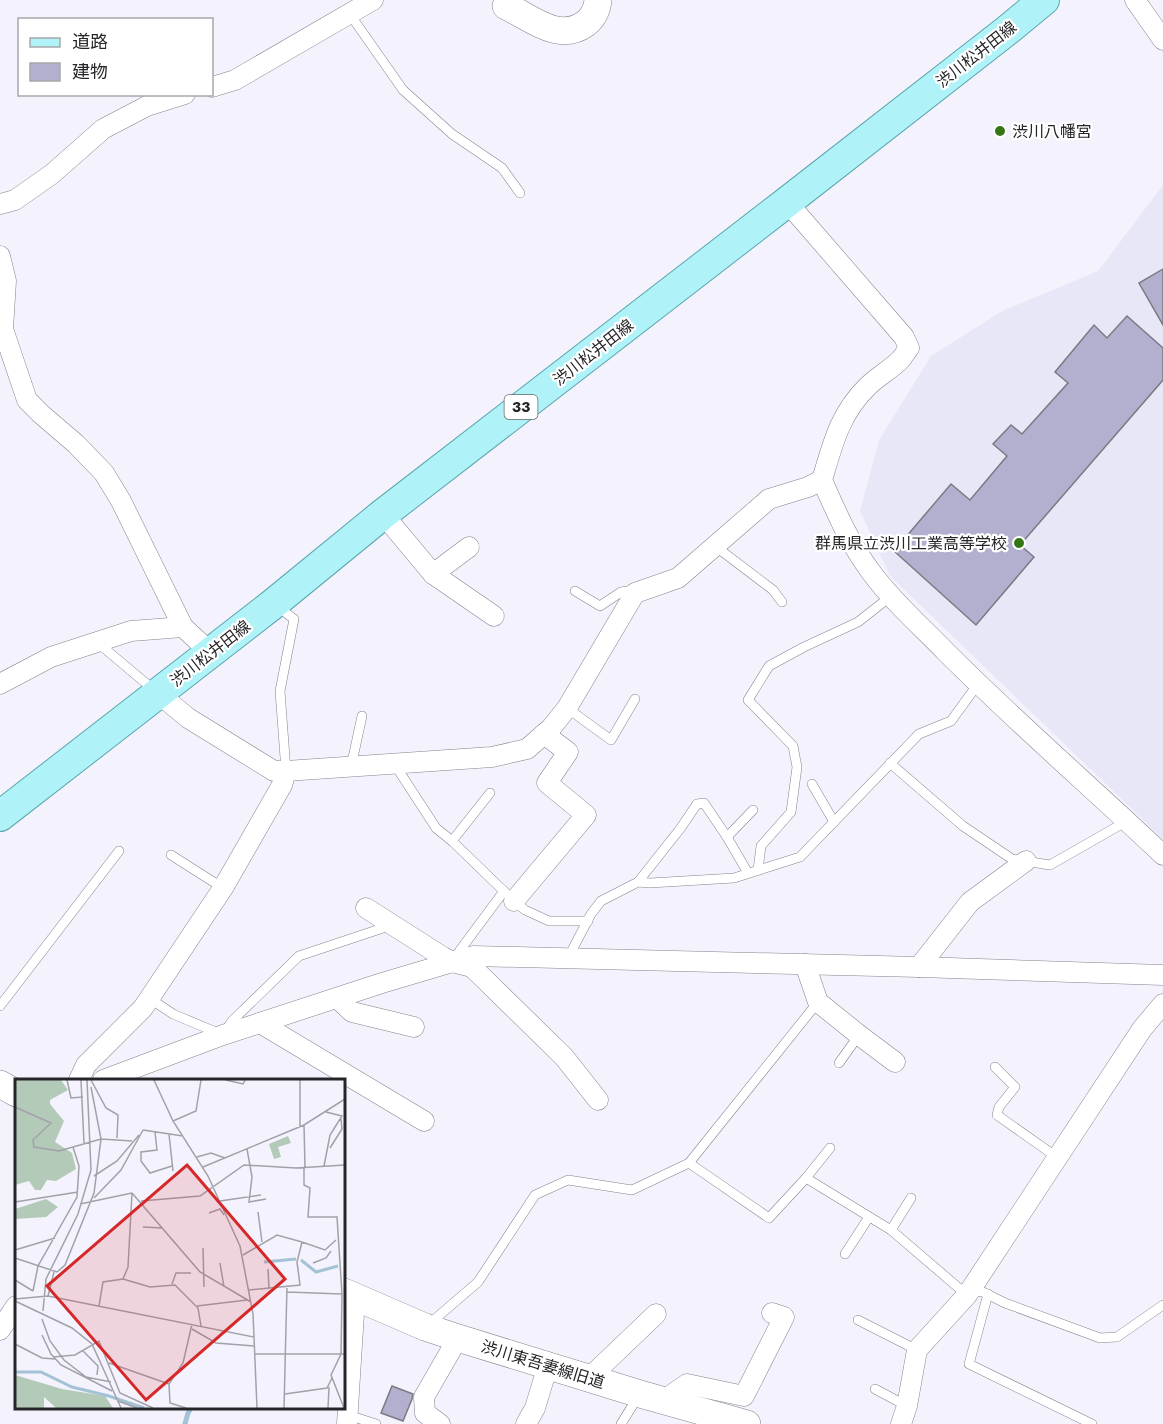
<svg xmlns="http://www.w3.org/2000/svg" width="1163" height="1424" font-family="Jost,'Noto Sans JP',sans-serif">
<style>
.built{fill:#e8e7f8}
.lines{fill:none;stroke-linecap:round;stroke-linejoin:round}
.stream{stroke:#a3c2d5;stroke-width:5}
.building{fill:#b3b0cf;stroke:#7b7a83;stroke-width:1.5}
.lane-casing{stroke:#84838c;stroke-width:10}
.street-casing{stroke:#84838c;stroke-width:21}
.secondary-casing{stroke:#84838c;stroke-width:28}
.primary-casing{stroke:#5da6ae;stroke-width:32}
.lane{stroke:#fff;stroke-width:9}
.street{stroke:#fff;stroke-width:20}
.secondary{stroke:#fff;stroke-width:27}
.primary{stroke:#aff3f9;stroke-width:30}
.poi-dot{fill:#347614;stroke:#fff;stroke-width:2}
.labels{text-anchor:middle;stroke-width:4.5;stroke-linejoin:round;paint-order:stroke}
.shield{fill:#fff;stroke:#67676a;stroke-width:1.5}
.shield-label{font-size:15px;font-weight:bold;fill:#26262a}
.street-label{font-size:16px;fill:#26262a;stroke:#fff}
.poi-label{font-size:16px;fill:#26262a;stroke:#fff;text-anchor:start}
.inset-river{fill:none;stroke:#a3c2d5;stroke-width:3}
.inset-road{fill:none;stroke:#a2a1a9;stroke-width:1.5}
.view{fill:#d62828;fill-opacity:0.15;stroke:#d62828;stroke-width:3}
.inset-edge{fill:none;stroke:#26262a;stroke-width:3}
</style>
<rect width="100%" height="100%" fill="#f4f3fd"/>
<!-- built -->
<polygon class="built" points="1163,185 1163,839 890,576 860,511 879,440 931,356 1002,311 1098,271"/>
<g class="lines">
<!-- stream -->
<polyline class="stream" points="185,1424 188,1413 191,1408"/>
</g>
<!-- building -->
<g class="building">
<polygon points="1163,269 1163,325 1139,283"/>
<polygon points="1127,316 1163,348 1163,380 1020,545 1034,557 976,625 894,551 951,484 970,500 1007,456 993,444 1011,425 1022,434 1068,383 1055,372 1094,325 1107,338"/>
<polygon points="392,1386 413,1394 412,1399 403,1421 381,1413"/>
</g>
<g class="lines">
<defs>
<g id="lane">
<polyline points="349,13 403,90 452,134 502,168 520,193"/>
<polyline points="715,546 773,590 782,602"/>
<polyline points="575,591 600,606 621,592 634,590"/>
<polyline points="278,607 294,619 280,691 286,771"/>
<polyline points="98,643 154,690"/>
<polyline points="567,708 611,740 635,699"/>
<polyline points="890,763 963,826 1012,859 1050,865 1127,821"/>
<polyline points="395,765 436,828 452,841 514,901 525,910 549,921 588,921"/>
<polyline points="351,767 362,716"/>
<polyline points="812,784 834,822"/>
<polyline points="727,837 753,810"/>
<polyline points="452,841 490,793"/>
<polyline points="171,855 223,888"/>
<polyline points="758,870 761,846 791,812 797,767 793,746 748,700 769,666 804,647 858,622 891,596"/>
<polyline points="638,882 680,829 697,804 704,803 727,837 748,873"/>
<polyline points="455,957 504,891"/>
<polyline points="568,958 591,914 601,901 638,882 650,883 734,878 800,857 919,734 951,721 978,684"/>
<polyline points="149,998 173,1014 223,1035 232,1021 299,956 392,925"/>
<polyline points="0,1006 119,851"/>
<polyline points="839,1063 859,1035"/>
<polyline points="995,1067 1015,1087 999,1107 997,1115 1058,1158"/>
<polyline points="689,1163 769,1218 806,1178 891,1230 967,1295 981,1291 1005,1303 1100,1338 1117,1337 1163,1305"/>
<polyline points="806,1178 830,1148"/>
<polyline points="891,1230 911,1198"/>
<polyline points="845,1254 869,1217"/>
<polyline points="988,1294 969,1364 1092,1424"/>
<polyline points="858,1320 917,1350"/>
<polyline points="428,1325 478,1282 535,1195 568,1180 632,1190 689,1163 818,1002"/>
<polyline points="875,1389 907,1406"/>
<polyline points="348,1415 376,1424"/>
<polyline points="621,1424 639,1395"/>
</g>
<g id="street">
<polyline points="1135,0 1163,40"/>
<polyline points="212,87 235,80 373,0"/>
<path d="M787 202 904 337 909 348C906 351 904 356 901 359 892 369 878 376 868 386 840 413 833 443 822 480 836 512 850 544 871 572 893 602 921 626 946 652 1016 722 1091 787 1163 855"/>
<polyline points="0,204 15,200 52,174 103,129 147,106 185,94"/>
<polyline points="0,256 6,281 3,329 27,400 41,414 76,444 104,473 121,501 183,627 210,652"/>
<polyline points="383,514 433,574"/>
<polyline points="469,547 433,574 494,616"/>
<polyline points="0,684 51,657 131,631 183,627"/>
<polyline points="159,694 188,718 274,771 286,771 492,757 527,749 551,728 567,708 635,593 678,578 769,499 808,487 822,480"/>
<polyline points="514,901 586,815 547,783 568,752 544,734"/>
<polyline points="366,908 443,957 452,962 472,967 564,1057 598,1100"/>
<polyline points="805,964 818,1002 859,1035 895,1062"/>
<polyline points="919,967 970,902 1026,861"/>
<polyline points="337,998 352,1012 414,1027"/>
<polyline points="260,1023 424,1121"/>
<polyline points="79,1080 86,1065 143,1008 223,888 282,785 286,771"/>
<polyline points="103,1080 223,1035 382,983 473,956 919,967 1163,975"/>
<polyline points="0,1330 16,1306"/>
<polyline points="589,1378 656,1314"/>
<polyline points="664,1400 687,1384 744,1396 784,1317 772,1313"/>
<polyline points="347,1424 355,1297"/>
<polyline points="440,1424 425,1413 424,1397 458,1338"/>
<polyline points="526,1424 535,1408 548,1365"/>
<polyline points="901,1424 907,1406 917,1350 967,1295 1142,1029 1163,1004"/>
</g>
<g id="secondary">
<path d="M506 6C530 17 558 43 585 24 593 18 597 11 598 0"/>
<polyline points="0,1084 16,1093"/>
<polyline points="344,1292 425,1327 458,1338 640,1394 747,1424"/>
</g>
<polyline id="primary" points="0,816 273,604 383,514 787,202 1005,32 1044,0"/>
</defs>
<!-- lane casing -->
<use href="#lane" class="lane-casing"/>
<!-- street casing -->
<use href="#street" class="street-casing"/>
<!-- secondary casing -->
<use href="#secondary" class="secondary-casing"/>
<!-- primary casing -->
<use href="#primary" class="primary-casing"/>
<!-- lane -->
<use href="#lane" class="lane"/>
<!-- street -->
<use href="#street" class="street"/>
<!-- secondary -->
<use href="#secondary" class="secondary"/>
<!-- primary -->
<use href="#primary" class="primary"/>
</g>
<!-- markers -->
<g class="poi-dot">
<circle cx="1000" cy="131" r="6"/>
<circle cx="1019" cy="543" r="6"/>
</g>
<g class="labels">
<!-- shield labels -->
<rect class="shield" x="504.5" y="395" width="33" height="24" rx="4.5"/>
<g class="shield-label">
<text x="521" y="412">33</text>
</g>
<!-- street labels -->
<g class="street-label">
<text transform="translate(976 54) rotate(-38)" y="6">渋川松井田線</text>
<text transform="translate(593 352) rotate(-38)" y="6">渋川松井田線</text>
<text transform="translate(210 653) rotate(-38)" y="6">渋川松井田線</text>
<text transform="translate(543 1364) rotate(17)" y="6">渋川東吾妻線旧道</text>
</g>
<!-- poi labels -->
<g class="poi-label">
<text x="1012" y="137">渋川八幡宮</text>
<text x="1007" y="549" text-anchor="end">群馬県立渋川工業高等学校</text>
</g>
</g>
<!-- overview -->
<g transform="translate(15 1079)">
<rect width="330" height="330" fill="#f4f3fd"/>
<path d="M0 1H46L53 11 35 21V25L49 42 40 63 57 74 61 90 41 102 32 101 26 111H20L14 102 0 106ZM273 57 276 64 263 68 266 78 259 80 254 65ZM31 120 43 128 31 138 0 140V130ZM0 296 47 310 90 317 98 329H41L29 318V329H0Z" fill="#b3cab9"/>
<path class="inset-river" d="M286 181 301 193 323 187M249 183 281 180M0 293H26L57 308 94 317M94 317 129 329"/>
<path class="inset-road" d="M52 1 56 19 68 18M66 1 69 64M76 1 91 29 103 36 102 59M139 1 158 42 193 97 225 167 238 235 239 258M211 1 228 5 230 1M0 28 36 44 18 61 19 68 44 72 86 60 117 62M158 42 181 32 186 1M289 46 290 89M285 48V1M128 51 168 57M140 53 142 71 126 73V82L135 94 157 87M154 55 158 92M315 69 327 50 326 40M232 70 237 98 234 123 251 120M182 78 196 74 210 79M309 87 315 56 327 37 311 33M188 88 289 46 330 20M289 89V106L295 109 293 138H322L327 215 326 275 316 296 329 329M79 97 102 82 124 56M117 114 185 193 236 223M79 119 106 91 128 51M126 122 185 117 229 86 281 89 330 86M205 122 246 116M0 123 63 113M65 125 117 114M243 133 247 163M194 134 205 130 209 136M128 148 148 149M188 169 189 208M0 171 40 159M228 176 262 156 287 163M0 179 42 193 50 186 79 114 86 60 76 8M205 184 209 208M298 184 311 179 316 172M253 190 254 209M108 200 135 208 160 206 183 229 186 247M0 201 18 212M157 205 161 194H176M234 211 285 206 282 183 287 163 310 171 321 161M18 212 23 187 62 118 64 87 58 68M272 213 327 215M33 217 39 193M0 220 33 217 239 258 242 329M0 222 57 249 77 265 106 329M84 227 88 203 108 200 113 188 117 114M182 227 232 221M28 232 31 200 63 135 76 91 72 1M27 240 35 262 49 281 71 298 96 303M177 250 201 264 239 267M27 256 36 275 46 286 97 312M0 265 27 279 40 280M68 272 83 287 82 296M239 275H330M38 278 60 276 84 262 105 314 138 329M94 284 154 305M270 315 312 309 317 299M103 322 122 329M171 329 155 324 154 305 168 284 177 245M269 329 272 207M313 329 314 308"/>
<path class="view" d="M172 86 270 200 131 321 32 207Z"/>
<rect width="330" height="330" class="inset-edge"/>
</g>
<!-- legend -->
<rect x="18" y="18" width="195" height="78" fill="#ffffff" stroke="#a8a8aa" stroke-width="1.5"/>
<rect x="30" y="38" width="30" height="9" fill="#aff3f9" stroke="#a8a8aa" stroke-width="1.5"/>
<text x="72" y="48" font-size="18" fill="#26262a">道路</text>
<rect x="30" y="63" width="30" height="18" fill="#b3b0cf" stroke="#a8a8aa" stroke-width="1.5"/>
<text x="72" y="78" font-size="18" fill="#26262a">建物</text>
</svg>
